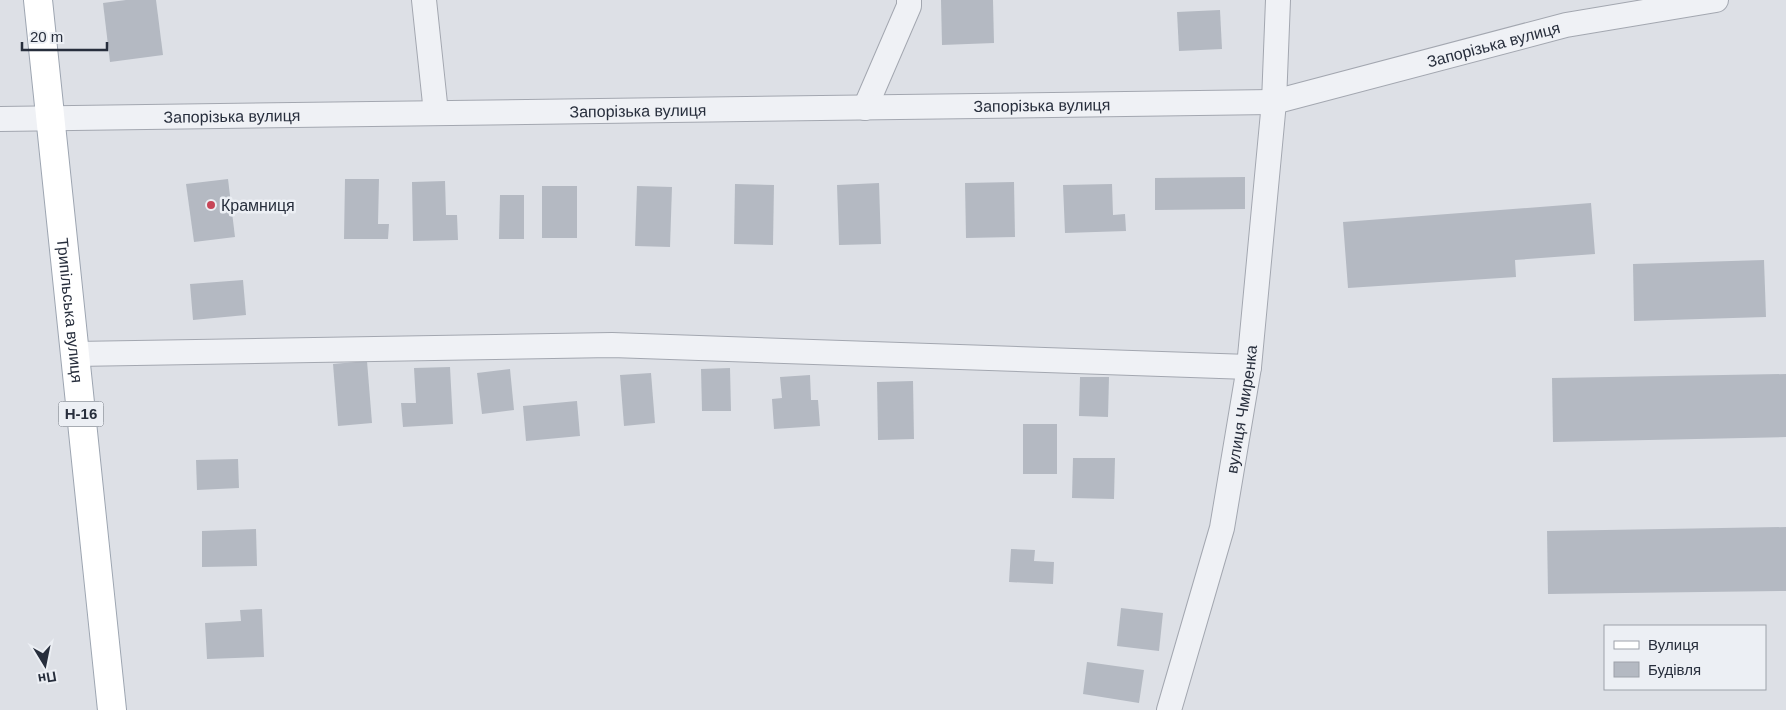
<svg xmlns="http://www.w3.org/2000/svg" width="1786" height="710" font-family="Helvetica,sans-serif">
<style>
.building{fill:#b4b9c2}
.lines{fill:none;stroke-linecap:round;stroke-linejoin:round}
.street-casing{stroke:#a3a7b0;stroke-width:26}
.primary-casing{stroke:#9da5b1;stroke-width:30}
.street{stroke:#eff1f5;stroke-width:24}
.primary{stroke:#fff;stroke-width:28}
.poi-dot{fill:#c74658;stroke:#eceff4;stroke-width:2}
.labels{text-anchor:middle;stroke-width:5;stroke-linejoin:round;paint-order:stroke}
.shield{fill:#eceff4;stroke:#626873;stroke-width:1}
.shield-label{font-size:15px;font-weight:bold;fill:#272e3c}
.street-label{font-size:16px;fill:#272e3c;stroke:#eceff4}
.poi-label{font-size:16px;fill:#272e3c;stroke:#eceff4;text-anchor:start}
</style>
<rect width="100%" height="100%" fill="#dde0e6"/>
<!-- building -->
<g class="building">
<polygon points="126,0 156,0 163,55 110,62 103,3"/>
<polygon points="941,0 993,0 994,43 942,45"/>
<polygon points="1220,10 1222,49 1179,51 1177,12"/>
<polygon points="1245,177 1245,209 1155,210 1155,178"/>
<polygon points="228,179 235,237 194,242 186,184"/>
<polygon points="345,179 379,179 378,224 389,224 388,239 344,239"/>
<polygon points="445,181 446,215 457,215 458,240 413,241 412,182"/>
<polygon points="1014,182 1015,237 966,238 965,183"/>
<polygon points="879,183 881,244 839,245 837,185"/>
<polygon points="735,184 774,185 773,245 734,244"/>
<polygon points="1112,184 1113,215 1125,214 1126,231 1065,233 1063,185"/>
<rect x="542" y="186" width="35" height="52"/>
<polygon points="637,186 672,187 670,247 635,246"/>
<polygon points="500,195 524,195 524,239 499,239"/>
<polygon points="1591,203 1595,254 1515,260 1516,277 1348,288 1343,222"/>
<polygon points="1764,260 1766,317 1634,321 1633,264"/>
<polygon points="243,280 246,315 193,320 190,284"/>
<polygon points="367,361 372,423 338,426 333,364"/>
<polygon points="450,367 453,424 403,427 401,403 416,403 414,368"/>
<polygon points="730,368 731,411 702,411 701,369"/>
<polygon points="510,369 514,410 482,414 477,373"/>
<polygon points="651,373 655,423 624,426 620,375"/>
<polygon points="1786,374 1786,437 1553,442 1552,378"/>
<polygon points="810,375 811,400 818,400 820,426 774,429 772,399 782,398 780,377"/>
<polygon points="1080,377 1109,377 1108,417 1079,416"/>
<polygon points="913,381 914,439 878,440 877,382"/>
<polygon points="577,401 580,436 526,441 523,406"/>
<rect x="1023" y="424" width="34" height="50"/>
<polygon points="1073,458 1115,458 1114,499 1072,498"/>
<polygon points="238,459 239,488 197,490 196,460"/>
<polygon points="1786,527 1786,591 1548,594 1547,531"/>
<polygon points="256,529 257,566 202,567 202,531"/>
<polygon points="1011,549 1035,550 1034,561 1054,562 1053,584 1009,582"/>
<polygon points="1121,608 1163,613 1159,651 1117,646"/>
<polygon points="262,609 264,657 207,659 205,623 241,621 240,610"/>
<polygon points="1087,662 1144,670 1139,703 1083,694"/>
</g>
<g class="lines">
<defs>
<g id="street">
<polyline points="424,0 436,113"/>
<polyline points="865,108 909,6 909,0"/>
<path id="s1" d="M0 119 1274 102 1566 25 1716 0"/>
<polyline points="75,354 612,345 1249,367"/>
<path id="s2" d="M1169 710 1222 528 1249 367 1274 102 1278 0"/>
</g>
<g id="primary">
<path id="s3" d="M38 0 112 710"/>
</g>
</defs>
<!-- street casing -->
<use href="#street" class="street-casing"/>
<!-- primary casing -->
<use href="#primary" class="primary-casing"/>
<!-- street -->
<use href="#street" class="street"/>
<!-- primary -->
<use href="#primary" class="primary"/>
</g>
<!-- markers -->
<circle class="poi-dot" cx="211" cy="205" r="5"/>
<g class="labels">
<!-- shield labels -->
<rect class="shield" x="58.5" y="401.5" width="45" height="25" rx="4"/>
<g class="shield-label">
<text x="81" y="419">Н-16</text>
</g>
<!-- street labels -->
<g class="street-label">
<text dy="6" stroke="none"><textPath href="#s1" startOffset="1501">Запорізька вулиця</textPath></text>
<text dy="6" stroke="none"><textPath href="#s1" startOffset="1042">Запорізька вулиця</textPath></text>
<text dy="6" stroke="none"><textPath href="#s1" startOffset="638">Запорізька вулиця</textPath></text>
<text dy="6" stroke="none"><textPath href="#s1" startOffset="232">Запорізька вулиця</textPath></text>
<text dy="6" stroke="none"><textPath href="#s3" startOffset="312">Трипільська вулиця</textPath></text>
<text dy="6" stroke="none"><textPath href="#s2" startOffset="310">вулиця Чмиренка</textPath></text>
</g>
<!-- poi labels -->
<g class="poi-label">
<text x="221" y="211">Крамниця</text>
</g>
</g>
<!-- legend -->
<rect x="1604" y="625" width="162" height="65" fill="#eceff4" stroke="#9da2aa"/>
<rect x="1614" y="641" width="25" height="8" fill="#ffffff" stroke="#9da2aa"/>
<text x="1648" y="650" font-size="15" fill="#272e3c">Вулиця</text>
<rect x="1614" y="662" width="25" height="15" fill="#b4b9c2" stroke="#9da2aa"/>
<text x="1648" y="675" font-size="15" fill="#272e3c">Будівля</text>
<!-- north arrow -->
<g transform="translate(45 665) rotate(170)" stroke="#eceff4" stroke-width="4" paint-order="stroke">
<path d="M0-4L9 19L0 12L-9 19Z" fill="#272e3c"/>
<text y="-8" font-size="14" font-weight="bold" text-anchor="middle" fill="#272e3c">Пн</text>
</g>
<!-- scale -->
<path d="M22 42v8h85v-8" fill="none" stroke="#272e3c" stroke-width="2.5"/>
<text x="30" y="42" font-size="15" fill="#272e3c" stroke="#eceff4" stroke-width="4" paint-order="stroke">20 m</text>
</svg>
